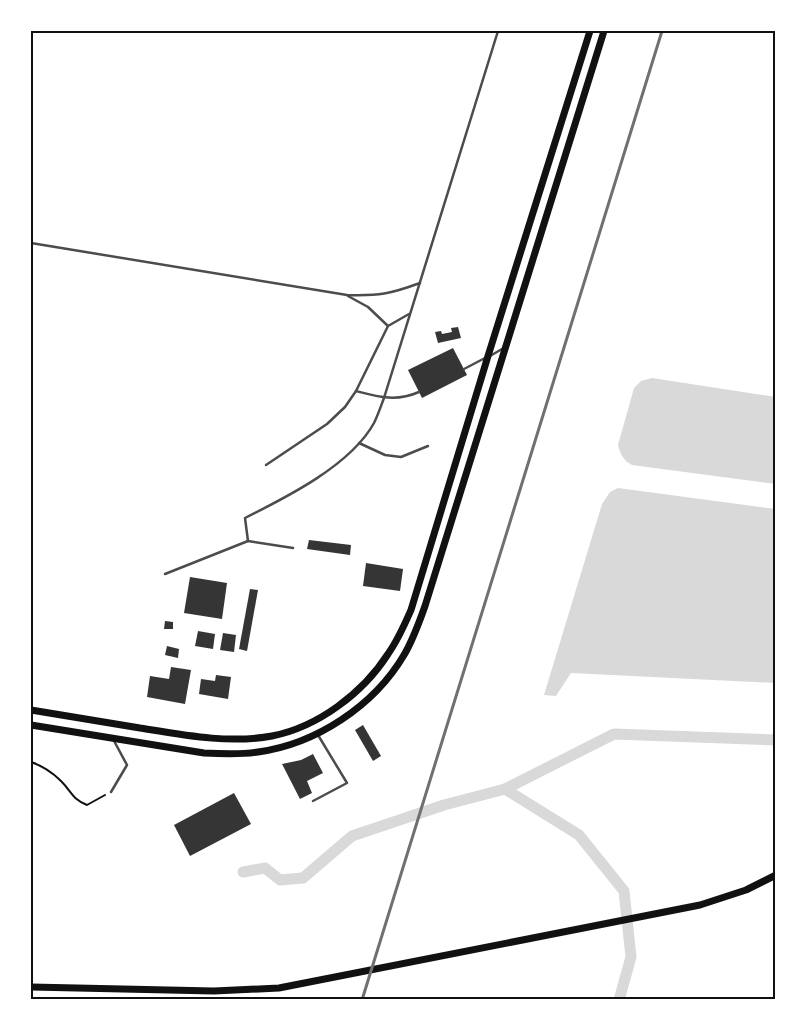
<svg xmlns="http://www.w3.org/2000/svg" width="807" height="1031" font-family="'Nunito Sans',sans-serif">
<style>
.water{fill:#d9d9d9}
.lines{fill:none;stroke-linecap:round;stroke-linejoin:round}
.canal{stroke:#d9d9d9;stroke-width:11}
.building{fill:#353535}
.path{stroke:#111;stroke-width:2}
.service{stroke:#4c4c4c;stroke-width:2.5}
.primary{stroke:#111;stroke-width:7}
.rail{stroke:#707070;stroke-width:3}
.neatline{fill:none;stroke:#111;stroke-width:2}
</style>
<rect width="100%" height="100%" fill="#fff"/>
<!-- water -->
<g class="water">
<path d="M652 378 776 397V484L632 465C624 461 620 454 618 445L634 388 641 381Z"/>
<polygon points="618,488 776,509 776,683 571,673 556,696 544,695 602,504 610,492"/>
</g>
<g class="lines">
<!-- canal -->
<g class="canal">
<polyline points="505,789 579,835 624,891 631,957 619,1000"/>
<polyline points="243,872 265,868 280,880 303,878 352,836 444,805 505,789 614,734 776,740"/>
</g>
</g>
<!-- building -->
<g class="building">
<polygon points="458,327 461,338 438,343 435,332 441,331 442,334 452,332 451,328"/>
<polygon points="453,348 467,375 422,398 408,370"/>
<polygon points="309,540 351,545 350,555 307,549"/>
<polygon points="366,563 403,569 400,591 363,586"/>
<polygon points="190,577 227,583 222,619 184,613"/>
<polygon points="250,589 258,590 247,651 239,649"/>
<polygon points="165,621 173,622 173,629 164,629"/>
<polygon points="198,631 215,634 213,649 195,646"/>
<polygon points="223,633 236,635 234,652 220,650"/>
<polygon points="167,646 179,649 178,658 165,655"/>
<polygon points="171,667 191,670 185,704 147,697 150,676 169,679"/>
<polygon points="216,675 231,677 228,699 199,694 201,679 215,681"/>
<polygon points="363,725 381,756 373,761 355,730"/>
<polygon points="313,754 323,773 307,781 312,793 300,799 282,764 301,760"/>
<polygon points="234,793 251,824 190,856 174,825"/>
</g>
<g class="lines">
<!-- path -->
<path class="path" d="M31 762C43 766 52 772 61 781 72 792 71 798 87 805L105 795"/>
<!-- service -->
<g class="service">
<path d="M31 243 347 295C379 296 390 294 420 283"/>
<polyline points="348,296 368,307 388,326"/>
<polyline points="490,356 502,349"/>
<polyline points="464,369 485,358"/>
<path d="M356 391C379 397 396 402 419 392"/>
<polyline points="359,443 385,455 401,457 428,446"/>
<polyline points="266,465 327,424 345,407 356,391 388,326 409,314"/>
<path d="M248 541 245 518C287 497 351 465 374 423 378 415 381 406 384 398L498 31"/>
<polyline points="165,574 248,541 293,548"/>
<polyline points="111,792 127,765 113,739"/>
<polyline points="313,801 347,783 318,735"/>
</g>
<!-- primary -->
<g class="primary">
<path d="M31 710C68 716 104 722 140 728 183 735 229 744 272 736 318 727 363 693 388 654 398 640 404 626 411 610L488 356 590 31"/>
<path d="M31 725 204 753C222 754 240 755 258 752 316 744 374 706 404 655 413 640 419 623 425 606L604 31"/>
<polyline points="31,987 214,991 279,988 700,905 746,890 776,875"/>
</g>
<!-- rail -->
<polyline class="rail" points="362,1000 662,31"/>
</g>
<!-- border -->
<rect width="807" height="1031" fill="none" stroke="#ffffff" stroke-width="65"/>
<rect x="32" y="32" width="742" height="966" class="neatline"/>
</svg>
